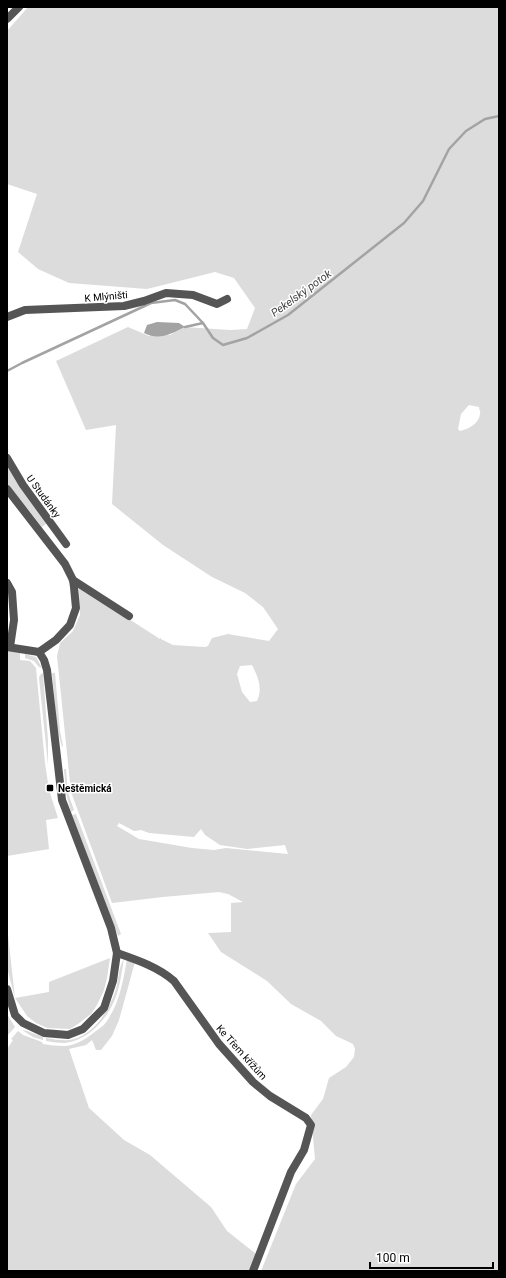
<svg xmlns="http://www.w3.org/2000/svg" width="506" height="1278" font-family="Roboto,sans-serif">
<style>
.green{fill:#dcdcdc;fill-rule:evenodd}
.water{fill:#a3a3a3}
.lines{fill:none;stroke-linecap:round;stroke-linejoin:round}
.stream{stroke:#a3a3a3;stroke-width:2.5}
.minor{stroke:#555;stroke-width:8}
.tertiary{stroke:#555;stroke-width:8}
.poi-dot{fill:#000;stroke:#fff;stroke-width:1.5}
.labels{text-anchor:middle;stroke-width:3;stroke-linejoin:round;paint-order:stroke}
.street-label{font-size:10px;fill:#000;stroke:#fff}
.poi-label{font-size:10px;font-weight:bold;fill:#000;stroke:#fff;text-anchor:start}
.water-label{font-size:11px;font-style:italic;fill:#444;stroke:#fff}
</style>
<rect width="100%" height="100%" fill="#fff"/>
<!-- green -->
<g class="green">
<path d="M28 7H499V1271H261L296 1184 315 1159 311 1115 323 1099 329 1078 346 1067 354 1057 355 1049 353 1044 336 1036 321 1021 291 1004 267 981 221 952 208 933 231 932V903L243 902 228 894 219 892 163 897 112 903 71 792 57 656 60 643 73 631 80 615 79 587 160 639 161 637V639L173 645 205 647 208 646 212 638 228 634 269 641 278 629 263 607 245 593 212 577 163 545 112 504 116 425 86 430 56 361 128 327 149 336 170 335 185 327 230 330 247 329 255 308 234 278 215 272 147 289 69 283 38 269 18 252 37 194 7 184V31ZM469 405 479 407C479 410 481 412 480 414 479 424 468 429 460 431L458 429 461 414ZM252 665C258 677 263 688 257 701L250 702 242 692 237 674 240 666ZM119 823 134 831 141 830 149 833 194 837 201 829 205 835 220 845 247 849 285 845 288 854 226 848 214 850 192 848 139 839 117 826Z"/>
<polygon points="7,462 47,523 42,527 27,508 26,509 7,483"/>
<polygon points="7,651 20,653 20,660 30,661 36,668 45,763 49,790 58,818 46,820 49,849 7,856"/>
<polygon points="25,654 36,657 42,668 39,667 34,661 25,658"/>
<polygon points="43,673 48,741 48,765 39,678 40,675"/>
<polygon points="52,673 55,673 60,731 63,746 62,747 57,728"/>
<polygon points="64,769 66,769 68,793 74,810 71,812 66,793"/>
<polygon points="76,814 121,934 118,936 72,815"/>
<polygon points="7,926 15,998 49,992 49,982 110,958 107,978 104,990 97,1005 91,1014 78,1024 70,1029 47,1028 36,1023 27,1016 15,998 7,968"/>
<path d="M124 959C122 969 121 980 118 990 112 1014 91 1040 65 1043 59 1043 52 1042 46 1041V1038C55 1039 65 1042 74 1039 95 1033 110 1009 116 989 119 979 118 968 124 959Z"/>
<path d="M127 959 135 962 119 1020 112 1036 101 1050H96L92 1040 86 1045 69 1049 89 1108 124 1140 150 1155 211 1207 227 1231 256 1254 251 1271H7V1049L13 1040 11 1039 18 1031 23 1035 42 1042 43 1044C49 1045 57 1046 64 1046 74 1046 84 1040 92 1034 96 1031 100 1028 104 1025 119 1006 123 982 127 959Z"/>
<polygon points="7,1014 15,1027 7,1036"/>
<polygon points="22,1030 27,1031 43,1037 43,1040 33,1037"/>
</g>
<!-- water -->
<path class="water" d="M157 322 179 323 185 327C171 334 159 341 144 333L147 325Z"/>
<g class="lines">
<!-- stream -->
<g class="stream">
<polyline points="185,327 203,323"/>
<polyline points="7,371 22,363 151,303 175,300 185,304 203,323 213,338 223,345 247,338 288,315 404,223 423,201 449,149 466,131 485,119 499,116"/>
</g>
<!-- minor -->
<g class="minor">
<polyline points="7,317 25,310 124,306 144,301 166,293 193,295 217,304 227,299"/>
<polyline points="7,458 23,485 66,544"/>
<polyline points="7,489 65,564 73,580 74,587 76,608 70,625 56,640 39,652"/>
<polyline points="73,580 129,616"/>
<polyline points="7,583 12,592 14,620 10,647"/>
<polyline points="7,647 39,652"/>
<path d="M117 953C137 960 158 967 174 981L219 1044 253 1082 270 1096 306 1118 311 1125 304 1150 291 1172 253 1271"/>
<polyline points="7,989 15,1015 23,1023 44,1033 68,1035 83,1029 104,1008 113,981 117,953 111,928 62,800 47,670 44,660 39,652"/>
</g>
<!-- tertiary -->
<polyline class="tertiary" points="7,19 19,7"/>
</g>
<!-- markers -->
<rect class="poi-dot" x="46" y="784" width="8" height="8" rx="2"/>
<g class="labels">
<!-- street labels -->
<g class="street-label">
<text transform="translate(106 296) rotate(-5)" y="4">K Mlýništi</text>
<text transform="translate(44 496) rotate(54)" y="4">U Studánky</text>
<text transform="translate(242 1052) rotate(48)" y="4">Ke Třem křížům</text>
</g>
<!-- poi labels -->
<g class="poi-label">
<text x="58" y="792">Neštěmická</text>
</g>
<!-- water labels -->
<g class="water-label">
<text transform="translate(301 293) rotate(-36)" y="4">Pekelský potok</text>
</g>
</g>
<!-- border -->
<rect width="506" height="1278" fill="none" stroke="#000000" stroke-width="16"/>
<!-- scale -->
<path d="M370 1262v6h123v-6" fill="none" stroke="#000000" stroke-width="2"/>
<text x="376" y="1262" font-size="12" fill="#000000" stroke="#ffffff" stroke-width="3" paint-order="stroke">100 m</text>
</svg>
